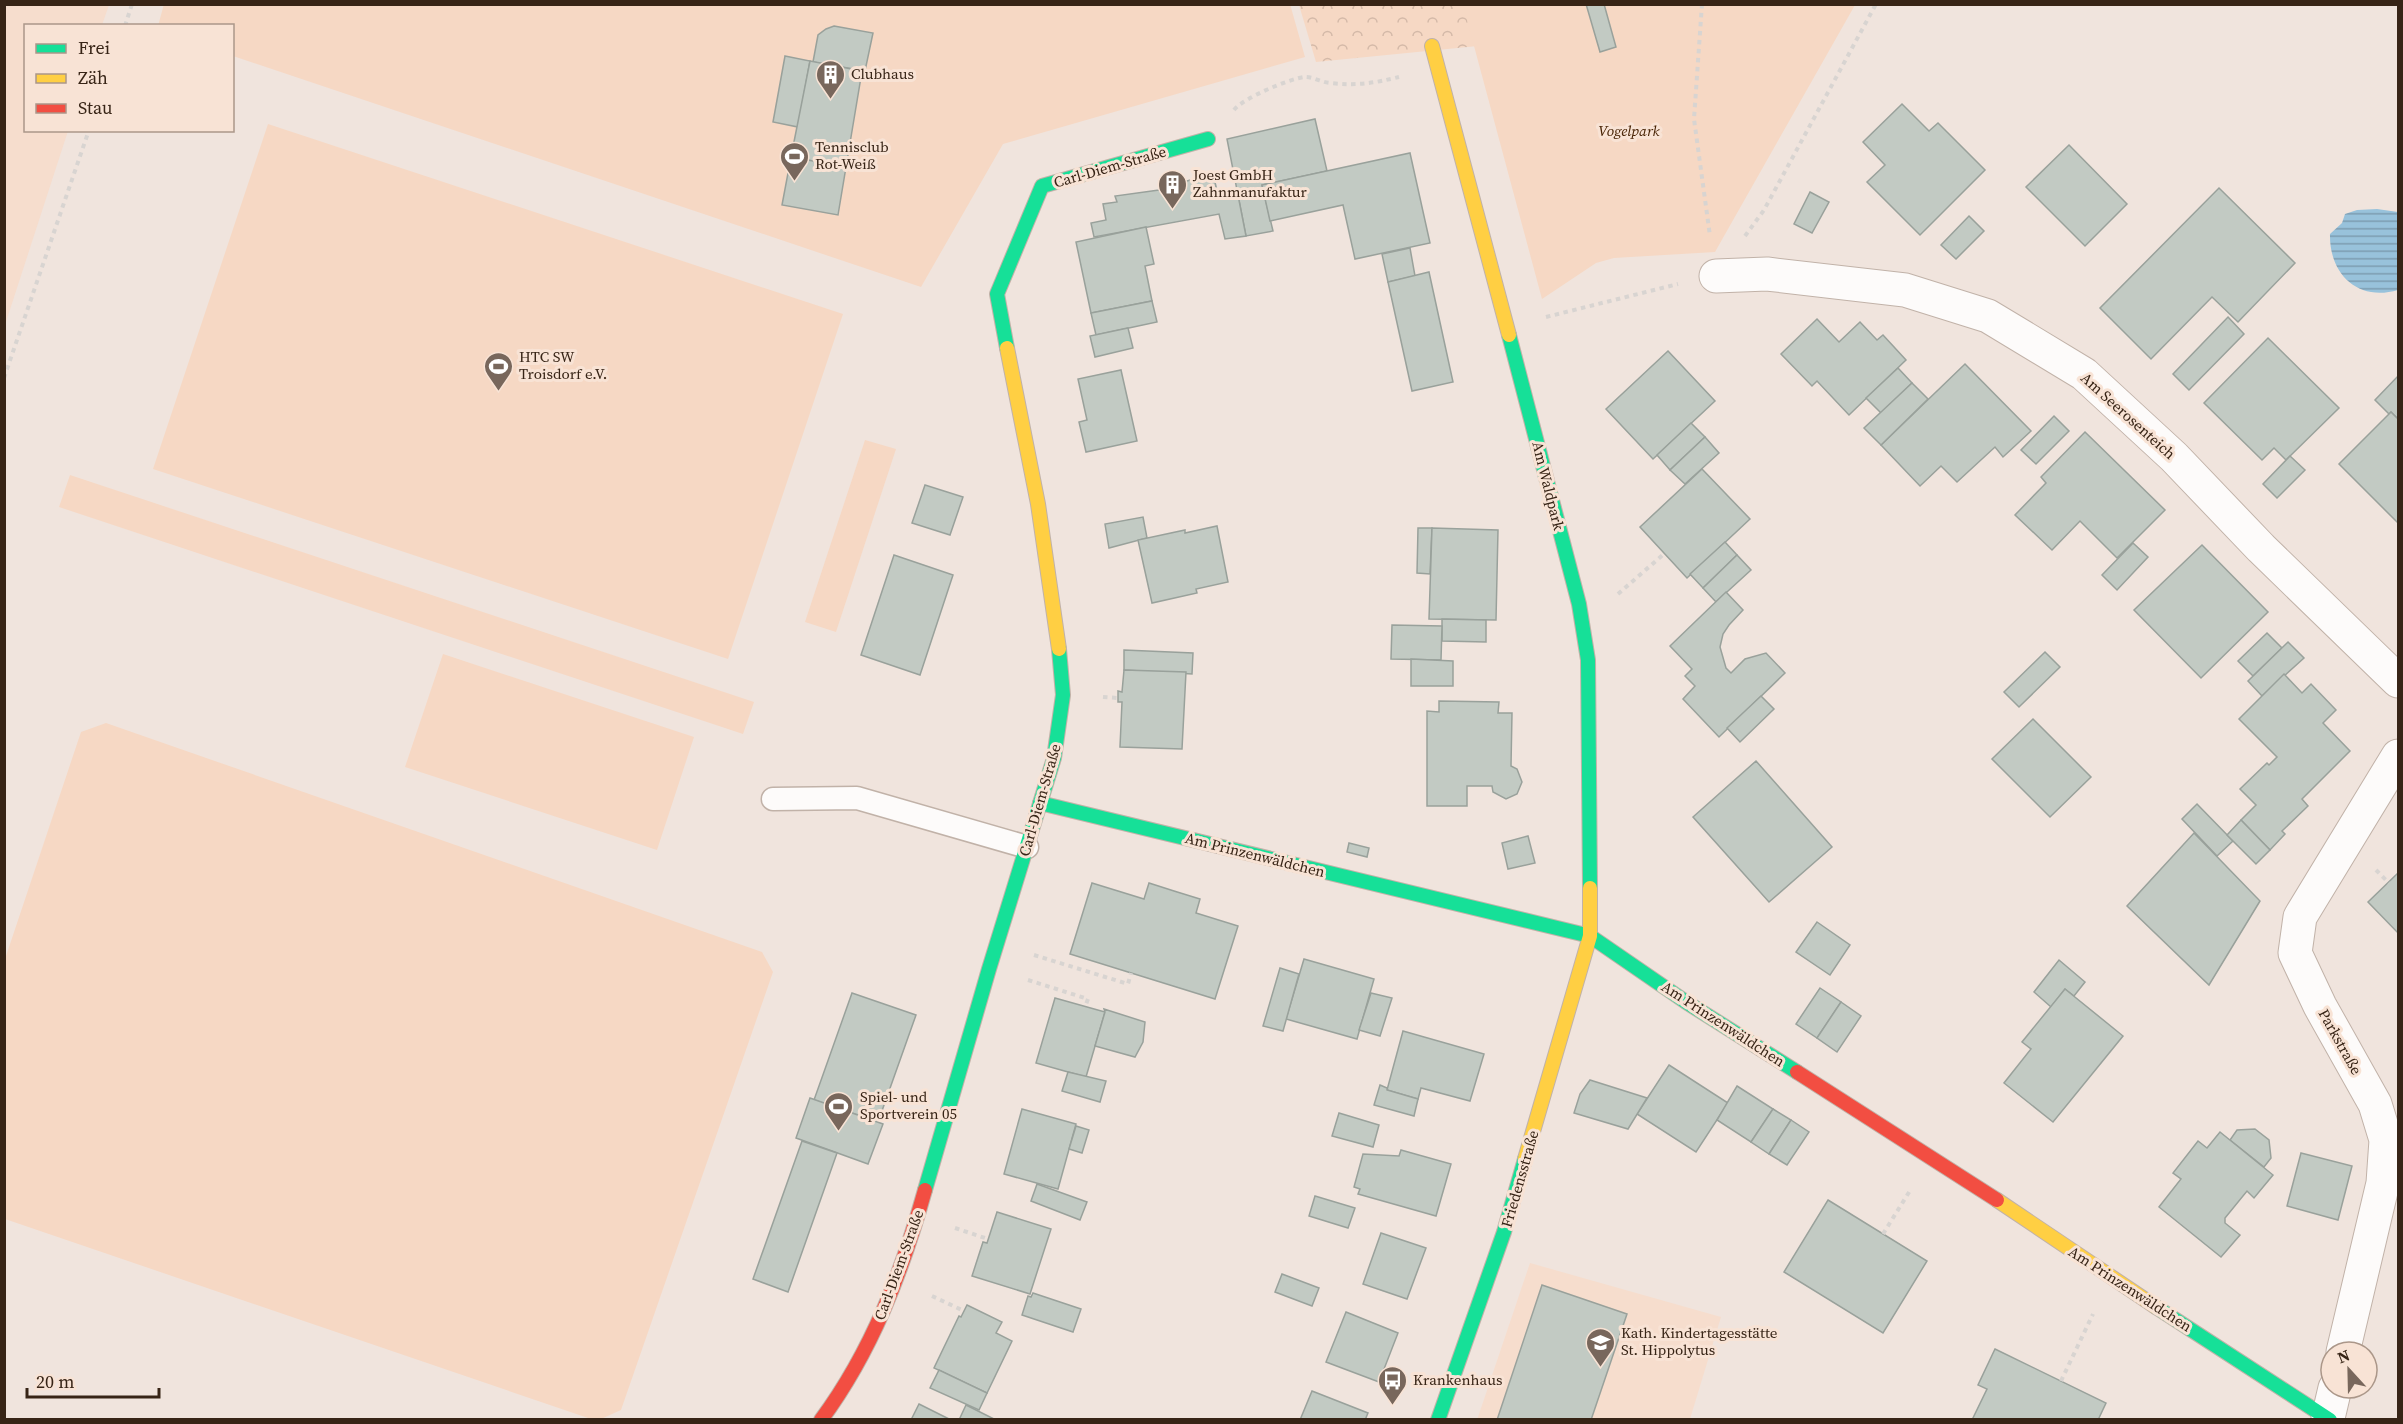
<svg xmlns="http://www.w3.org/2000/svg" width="2403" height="1424" font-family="'Source Serif 4',serif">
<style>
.built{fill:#f6ddcd}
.forest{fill:url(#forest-crowns)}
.park{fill:#f6d8c4}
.water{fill:url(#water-rules)}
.building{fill:#c2cac3;stroke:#99a19b;stroke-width:1.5}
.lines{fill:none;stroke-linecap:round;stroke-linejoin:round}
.lane-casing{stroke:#c1b2a8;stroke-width:25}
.street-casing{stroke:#c1b2a8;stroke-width:35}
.fast-casing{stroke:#c1b2a8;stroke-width:16}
.slow-casing{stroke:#c1b2a8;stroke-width:16}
.jam-casing{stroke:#c1b2a8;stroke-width:16}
.path{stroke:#d8d4d1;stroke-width:4;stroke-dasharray:4.5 4.5;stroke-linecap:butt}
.lane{stroke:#fdfbfa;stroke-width:22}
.street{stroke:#fdfbfa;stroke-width:33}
.fast{stroke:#16e098;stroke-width:14}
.slow{stroke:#ffcf43;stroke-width:14}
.jam{stroke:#f24e42;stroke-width:14}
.labels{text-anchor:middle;stroke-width:6;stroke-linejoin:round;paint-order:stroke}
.poi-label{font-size:15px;fill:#372416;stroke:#f8e3d5;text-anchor:start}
.park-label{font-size:15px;font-style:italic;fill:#452001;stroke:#f8e3d5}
.street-label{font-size:15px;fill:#372416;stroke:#f8e3d5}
</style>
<defs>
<pattern id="forest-crowns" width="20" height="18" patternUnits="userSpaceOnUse" patternTransform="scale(1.5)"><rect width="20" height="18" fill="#f6d8c4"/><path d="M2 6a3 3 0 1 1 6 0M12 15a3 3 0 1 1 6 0" fill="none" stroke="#d4b9a8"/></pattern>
<pattern id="water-rules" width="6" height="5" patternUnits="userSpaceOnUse" patternTransform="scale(1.5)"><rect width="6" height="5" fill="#98c2db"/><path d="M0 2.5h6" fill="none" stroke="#7d9db1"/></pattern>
</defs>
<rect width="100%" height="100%" fill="#f0e4dd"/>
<!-- built -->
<g class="built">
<polygon points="5,4 109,5 102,25 26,26 26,130 68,131 5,325"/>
<polygon points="1530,1263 1721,1317 1690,1419 1477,1420"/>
</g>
<!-- forest -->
<polygon class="forest" points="1299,5 1475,5 1488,45 1316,62"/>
<!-- park -->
<g class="park">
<polygon points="164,4 1290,4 1305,57 1003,144 921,287 233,56 232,26 158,26"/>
<polygon points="1463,5 1855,5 1715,252 1614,258 1596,263 1542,299"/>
<polygon points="268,124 843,314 728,659 153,469"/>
<polygon points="865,440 896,449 836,632 805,622"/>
<polygon points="70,475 754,702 743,734 59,507"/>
<polygon points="443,654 694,737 657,850 405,767"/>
<polygon points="106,723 762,952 773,972 621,1410 601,1419 591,1419 5,1219 5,959 81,732"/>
</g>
<!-- water -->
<path class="water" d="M2377 209 2398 212V290C2358 302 2329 274 2330 234L2342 223 2345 214 2357 210Z"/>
<!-- building -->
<g class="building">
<polygon points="1586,4 1604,4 1616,47 1600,52"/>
<polygon points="834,26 873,33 865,71 813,62 818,35 826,29"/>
<polygon points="785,56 810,61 798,127 773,122"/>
<polygon points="810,61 862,71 846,167 791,157"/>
<polygon points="1902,104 1929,131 1938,123 1985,170 1920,235 1867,182 1885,165 1863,142"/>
<polygon points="1315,119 1327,171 1262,185 1273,231 1246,236 1227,139"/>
<polygon points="2069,145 2127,204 2085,246 2026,187"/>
<polygon points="1410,153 1430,243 1355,259 1343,205 1270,221 1262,185"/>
<polygon points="791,157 846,167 838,215 782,205"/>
<polygon points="1214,178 1218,195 1237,190 1246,236 1225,239 1219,214 1094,237 1091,223 1106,220 1103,204 1117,202 1115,196 1159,190 1187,181 1194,179 1195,182"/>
<polygon points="2219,188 2295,263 2238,322 2212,297 2151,359 2100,308"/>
<polygon points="1810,192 1829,202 1812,233 1794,224"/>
<polygon points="1969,216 1984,231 1956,259 1941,245"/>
<polygon points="1146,227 1154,264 1145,266 1152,301 1091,313 1076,242"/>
<polygon points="1410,248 1415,276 1388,282 1382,254"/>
<polygon points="1429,272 1453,382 1412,391 1388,282"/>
<polygon points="1152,301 1157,322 1096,335 1091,313"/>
<polygon points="2228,317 2244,334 2189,390 2173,374"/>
<polygon points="1817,319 1839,342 1860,322 1877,340 1883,335 1906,360 1849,415 1817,381 1812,386 1781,354"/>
<polygon points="1128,328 1133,348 1095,357 1090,336"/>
<polygon points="2268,338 2339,408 2286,460 2274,448 2262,460 2204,403"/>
<polygon points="1668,351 1715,401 1653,459 1606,409"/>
<polygon points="1965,364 2031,431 2003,457 1995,447 1957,482 1941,466 1920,486 1881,445"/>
<polygon points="1898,368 1912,383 1881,413 1866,398"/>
<polygon points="1121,370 1137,441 1086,452 1079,422 1087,420 1078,379"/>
<polygon points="2398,376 2398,419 2391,412 2389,414 2375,400"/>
<polygon points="1912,383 1928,399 1881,445 1864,428"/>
<polygon points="2391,412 2398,419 2398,523 2339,464"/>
<polygon points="2054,416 2069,431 2036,464 2021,450"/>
<polygon points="1691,423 1705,437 1670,470 1657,455"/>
<polygon points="2085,432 2165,510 2117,558 2080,521 2052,550 2015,515 2046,483 2041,477"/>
<polygon points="1705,437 1719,453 1685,484 1670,470"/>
<polygon points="2290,456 2305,470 2277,498 2263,484"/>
<polygon points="1702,469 1750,519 1687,578 1640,527"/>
<polygon points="925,485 963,497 950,535 912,523"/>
<polygon points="1143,517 1147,538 1109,548 1105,524"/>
<polygon points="1217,526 1228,582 1196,589 1197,593 1152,603 1138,540 1185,530 1185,533"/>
<polygon points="1418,528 1432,528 1430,574 1417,573"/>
<polygon points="1432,528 1498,530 1496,620 1429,619"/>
<polygon points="1725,542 1737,555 1703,588 1690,574"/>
<polygon points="2133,543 2148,557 2117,590 2102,575"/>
<polygon points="2202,545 2268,612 2201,678 2134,610"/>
<polygon points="894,555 953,575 920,675 861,655"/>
<polygon points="1737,555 1751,570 1716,602 1703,588"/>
<polygon points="1726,592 1743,610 1729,625 1723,634 1720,647 1726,668 1731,673 1745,659 1766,653 1785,673 1719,737 1683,699 1695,686 1685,676 1692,669 1670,646"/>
<polygon points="1442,619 1486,620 1486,642 1442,641"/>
<polygon points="1392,625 1442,626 1441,660 1391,659"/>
<polygon points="2267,633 2282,648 2253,676 2238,661"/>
<polygon points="2288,642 2304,658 2262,696 2248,681"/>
<polygon points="1124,650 1193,653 1192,674 1124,670"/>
<polygon points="2045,652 2060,667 2019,707 2004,692"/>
<polygon points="1411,659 1453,661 1453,686 1411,686"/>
<polygon points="1124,670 1186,672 1182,749 1120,747 1122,702 1118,702 1118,691 1122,692"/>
<polygon points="2284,674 2302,693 2311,684 2336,710 2323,723 2350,751 2302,799 2308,806 2282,831 2285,834 2270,850 2241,820 2256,805 2240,789 2267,763 2269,765 2277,757 2239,719"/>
<polygon points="1761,696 1774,709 1740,742 1727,728"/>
<polygon points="1439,701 1499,702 1498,713 1512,713 1511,766 1517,769 1522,782 1517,794 1506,799 1493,792 1492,786 1467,786 1467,806 1427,806 1427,711 1439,712"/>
<polygon points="2033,719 2091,777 2050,817 1992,759"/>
<polygon points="1756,761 1832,847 1769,902 1693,817"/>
<polygon points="2197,804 2233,841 2217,856 2182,819"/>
<polygon points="2241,820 2270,850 2256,864 2227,835"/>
<polygon points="2194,833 2260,901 2209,985 2127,906"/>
<polygon points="1528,836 1535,863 1508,869 1502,843"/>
<polygon points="1349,843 1369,848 1367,857 1347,852"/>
<polygon points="2398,873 2398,933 2368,902"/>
<polygon points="1092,883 1144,899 1149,883 1174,891 1200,899 1196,913 1238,926 1215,999 1070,954"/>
<polygon points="1817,922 1850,945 1830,975 1796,952"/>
<polygon points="1304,959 1374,979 1357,1039 1286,1019"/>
<polygon points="2059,960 2085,982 2074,996 2065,989 2051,1007 2034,992"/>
<polygon points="1280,968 1299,974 1283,1031 1263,1026"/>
<polygon points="1820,988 1841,1002 1817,1038 1796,1024"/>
<polygon points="2065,989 2123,1036 2053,1122 2004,1083 2031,1049 2022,1042"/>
<polygon points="852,993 916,1015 878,1122 814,1100"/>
<polygon points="1371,993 1392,998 1380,1036 1359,1030"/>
<polygon points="1055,998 1105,1012 1086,1077 1036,1063"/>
<polygon points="1841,1002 1861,1016 1837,1052 1817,1038"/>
<polygon points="1104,1009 1145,1022 1143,1042 1135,1057 1095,1046 1105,1012"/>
<polygon points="1403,1031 1484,1054 1470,1101 1421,1088 1418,1099 1387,1090"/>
<polygon points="1669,1065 1728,1103 1696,1152 1637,1114"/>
<polygon points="1068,1072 1106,1081 1100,1102 1062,1091"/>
<polygon points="1590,1080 1647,1098 1628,1129 1574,1113 1580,1094"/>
<polygon points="1380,1085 1387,1088 1387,1090 1418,1099 1414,1116 1374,1105"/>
<polygon points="1737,1086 1773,1109 1751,1142 1717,1120"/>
<polygon points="810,1098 883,1124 868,1164 796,1138"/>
<polygon points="1022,1109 1076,1124 1058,1189 1004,1174"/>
<polygon points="1773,1109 1791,1120 1769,1154 1751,1142"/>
<polygon points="1339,1113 1379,1125 1373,1147 1332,1136"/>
<polygon points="1791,1120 1809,1132 1787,1165 1769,1154"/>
<polygon points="1076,1126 1089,1130 1082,1153 1069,1149"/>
<polygon points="2255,1129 2269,1140 2271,1158 2264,1167 2230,1140 2237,1130"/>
<polygon points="2220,1132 2273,1175 2254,1198 2247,1191 2225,1218 2225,1223 2240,1235 2221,1257 2159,1207 2181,1179 2173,1173 2198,1141 2207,1148"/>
<polygon points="802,1141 837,1153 788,1292 753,1279"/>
<polygon points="1401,1150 1451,1164 1436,1216 1358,1194 1360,1189 1354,1187 1363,1154 1399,1156"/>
<polygon points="2301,1153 2352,1166 2338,1220 2287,1206"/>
<polygon points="1037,1184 1087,1202 1080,1220 1031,1201"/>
<polygon points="1315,1196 1355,1208 1348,1228 1309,1216"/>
<polygon points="1828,1200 1927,1261 1883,1333 1784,1272"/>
<polygon points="997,1212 1051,1229 1030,1294 972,1276 983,1242 987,1243"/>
<polygon points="1381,1233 1426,1248 1407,1299 1363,1284"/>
<polygon points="1282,1274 1319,1288 1312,1306 1275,1292"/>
<polygon points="1542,1285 1627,1314 1591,1420 1497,1420"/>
<polygon points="1033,1293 1081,1309 1073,1332 1022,1315 1028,1296 1031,1297"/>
<polygon points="967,1305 1002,1322 996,1333 1012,1341 987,1393 934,1368 959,1316 961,1317"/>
<polygon points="1346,1312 1398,1333 1379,1382 1326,1362"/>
<polygon points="1995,1349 2106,1403 2098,1420 1972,1420 1987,1389 1978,1385"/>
<polygon points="939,1370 987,1393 979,1410 930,1388"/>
<polygon points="1312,1391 1368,1413 1365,1420 1300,1420"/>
<polygon points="919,1404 951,1420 911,1420"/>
<polygon points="966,1405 994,1419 994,1420 959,1420"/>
</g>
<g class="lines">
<defs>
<polyline id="lane" points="773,799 857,798 1027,847"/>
<g id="street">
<polyline points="1716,276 1767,274 1905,290 1988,316 2084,374 2174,457 2261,548 2398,681"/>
<polyline points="2343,1352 2383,1183 2386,1140 2375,1104 2320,1006 2295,953 2300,917 2398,756"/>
<polyline points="2328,1418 2335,1388"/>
</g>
<g id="fast">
<polyline points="1509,335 1579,604 1588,660 1590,888"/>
<polyline points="1007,348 997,294 1042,186 1208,139"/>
<polyline points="1040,803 1590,936 1686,1002 1797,1072"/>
<polyline points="925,1190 989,969 1054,758 1063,695 1059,649"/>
<polyline points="2156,1307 2330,1420"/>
<polyline points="1438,1420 1504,1232 1525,1159"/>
</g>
<g id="slow">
<polyline points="1432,46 1509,335"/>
<polyline points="1007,348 1038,504 1059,649"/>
<polyline points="1525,1159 1590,936 1590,888"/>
<polyline points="1997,1200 2156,1307"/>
</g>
<g id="jam">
<polyline points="1797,1072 1997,1200"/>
<path d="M821 1420C872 1351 902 1272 925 1190"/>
</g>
</defs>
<!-- lane casing -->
<use href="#lane" class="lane-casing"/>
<!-- street casing -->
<use href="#street" class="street-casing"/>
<!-- fast casing -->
<use href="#fast" class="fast-casing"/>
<!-- slow casing -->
<use href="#slow" class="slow-casing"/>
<!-- jam casing -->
<use href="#jam" class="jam-casing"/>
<!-- path -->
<g class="path">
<polyline points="1702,4 1694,119 1710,236"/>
<polyline points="125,26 132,4"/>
<path d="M1234 110C1243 98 1289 79 1304 77 1312 76 1322 83 1331 83 1357 86 1374 83 1399 77"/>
<polyline points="1745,236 1764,210 1876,4"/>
<polyline points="1546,317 1678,284"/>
<polyline points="4,378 89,130"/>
<polyline points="1618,594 1665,553"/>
<polyline points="1103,697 1118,698"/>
<polyline points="2376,870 2389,883"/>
<polyline points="1034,955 1128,984 1131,973"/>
<polyline points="1028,980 1088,999 1085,1007"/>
<polyline points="955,1228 988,1239"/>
<polyline points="1883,1234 1911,1189"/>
<polyline points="932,1296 964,1311"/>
<polyline points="2061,1381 2093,1314"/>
</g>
<!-- lane -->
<use href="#lane" class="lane"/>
<!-- street -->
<use href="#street" class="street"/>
<!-- fast -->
<use href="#fast" class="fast"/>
<!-- slow -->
<use href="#slow" class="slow"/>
<!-- jam -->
<use href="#jam" class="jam"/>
</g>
<!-- icons -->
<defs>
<symbol id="building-pin" viewBox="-11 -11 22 30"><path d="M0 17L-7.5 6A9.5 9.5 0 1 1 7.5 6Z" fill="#78675c" stroke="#f8e3d5"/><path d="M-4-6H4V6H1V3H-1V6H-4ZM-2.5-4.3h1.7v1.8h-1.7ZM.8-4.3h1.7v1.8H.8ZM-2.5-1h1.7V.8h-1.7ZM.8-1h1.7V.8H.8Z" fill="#fff"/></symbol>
<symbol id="stadium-pin" viewBox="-11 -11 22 30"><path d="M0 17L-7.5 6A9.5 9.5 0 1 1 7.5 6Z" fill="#78675c" stroke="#f8e3d5"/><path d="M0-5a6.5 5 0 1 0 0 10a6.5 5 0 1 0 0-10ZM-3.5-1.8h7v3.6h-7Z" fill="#fff"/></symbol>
<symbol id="school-pin" viewBox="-11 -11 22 30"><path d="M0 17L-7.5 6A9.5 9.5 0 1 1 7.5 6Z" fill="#78675c" stroke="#f8e3d5"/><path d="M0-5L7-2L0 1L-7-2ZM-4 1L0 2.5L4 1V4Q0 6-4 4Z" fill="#fff"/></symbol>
<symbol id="bus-pin" viewBox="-11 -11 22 30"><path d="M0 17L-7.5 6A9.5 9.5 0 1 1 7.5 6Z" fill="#78675c" stroke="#f8e3d5"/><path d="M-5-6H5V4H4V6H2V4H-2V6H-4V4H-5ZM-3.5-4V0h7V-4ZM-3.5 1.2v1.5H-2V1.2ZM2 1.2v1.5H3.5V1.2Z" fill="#fff"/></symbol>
</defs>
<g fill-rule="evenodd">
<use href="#building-pin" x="814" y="58" width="33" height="45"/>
<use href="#stadium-pin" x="778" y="140" width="33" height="45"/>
<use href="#building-pin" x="1156" y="168" width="33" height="45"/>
<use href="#stadium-pin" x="482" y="350" width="33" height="45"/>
<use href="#stadium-pin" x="822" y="1090" width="33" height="45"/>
<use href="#school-pin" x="1584" y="1326" width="33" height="45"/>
<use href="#bus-pin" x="1376" y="1364" width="33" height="45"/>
</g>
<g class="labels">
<!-- poi labels -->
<g class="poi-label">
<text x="851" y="79">Clubhaus</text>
<text x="815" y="152">Tennisclub<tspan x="815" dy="17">Rot-Weiß</tspan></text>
<text x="1193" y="180">Joest GmbH<tspan x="1193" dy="17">Zahnmanufaktur</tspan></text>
<text x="519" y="362">HTC SW<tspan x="519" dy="17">Troisdorf e.V.</tspan></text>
<text x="860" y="1102">Spiel- und<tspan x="860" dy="17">Sportverein 05</tspan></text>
<text x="1621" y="1338">Kath. Kindertagesstätte<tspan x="1621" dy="17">St. Hippolytus</tspan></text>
<text x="1413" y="1385">Krankenhaus</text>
</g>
<!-- park labels -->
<g class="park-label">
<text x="1629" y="136">Vogelpark</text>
</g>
<!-- street labels -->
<g class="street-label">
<text transform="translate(1110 167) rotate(-16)" y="5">Carl-Diem-Straße</text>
<text transform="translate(2128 416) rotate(42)" y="5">Am Seerosenteich</text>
<text transform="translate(1548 486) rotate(76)" y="5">Am Waldpark</text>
<text transform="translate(1040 800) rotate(-74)" y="5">Carl-Diem-Straße</text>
<text transform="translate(1255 855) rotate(14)" y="5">Am Prinzenwäldchen</text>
<text transform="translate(1723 1024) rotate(33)" y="5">Am Prinzenwäldchen</text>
<text transform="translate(2340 1042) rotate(61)" y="5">Parkstraße</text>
<text transform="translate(1520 1179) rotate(-74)" y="5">Friedensstraße</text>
<text transform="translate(899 1265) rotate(-70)" y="5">Carl-Diem-Straße</text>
<text transform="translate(2130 1289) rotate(33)" y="5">Am Prinzenwäldchen</text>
</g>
</g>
<!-- border -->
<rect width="2403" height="1424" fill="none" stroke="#372416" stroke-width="12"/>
<!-- legend -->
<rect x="24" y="24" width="210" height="108" fill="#f8e3d5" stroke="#ab9789" stroke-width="1.5"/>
<rect x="36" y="44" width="30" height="9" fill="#16e098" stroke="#ab9789" stroke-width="1.5"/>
<text x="78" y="54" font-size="18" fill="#372416">Frei</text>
<rect x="36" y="74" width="30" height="9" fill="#ffcf43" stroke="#ab9789" stroke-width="1.5"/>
<text x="78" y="84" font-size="18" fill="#372416">Zäh</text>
<rect x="36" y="104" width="30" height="9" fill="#f24e42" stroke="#ab9789" stroke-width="1.5"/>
<text x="78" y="114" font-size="18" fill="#372416">Stau</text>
<!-- north arrow -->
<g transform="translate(2349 1370) rotate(338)"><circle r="28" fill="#f8e3d5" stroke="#ab9789" stroke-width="1.5"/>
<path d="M0-4.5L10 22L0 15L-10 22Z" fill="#78675c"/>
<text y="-9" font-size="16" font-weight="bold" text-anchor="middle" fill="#372416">N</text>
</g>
<!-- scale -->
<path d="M27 1388v9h132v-9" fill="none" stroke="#372416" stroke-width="3"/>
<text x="36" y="1388" font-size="18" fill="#372416" stroke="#f8e3d5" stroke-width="4.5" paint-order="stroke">20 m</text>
</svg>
